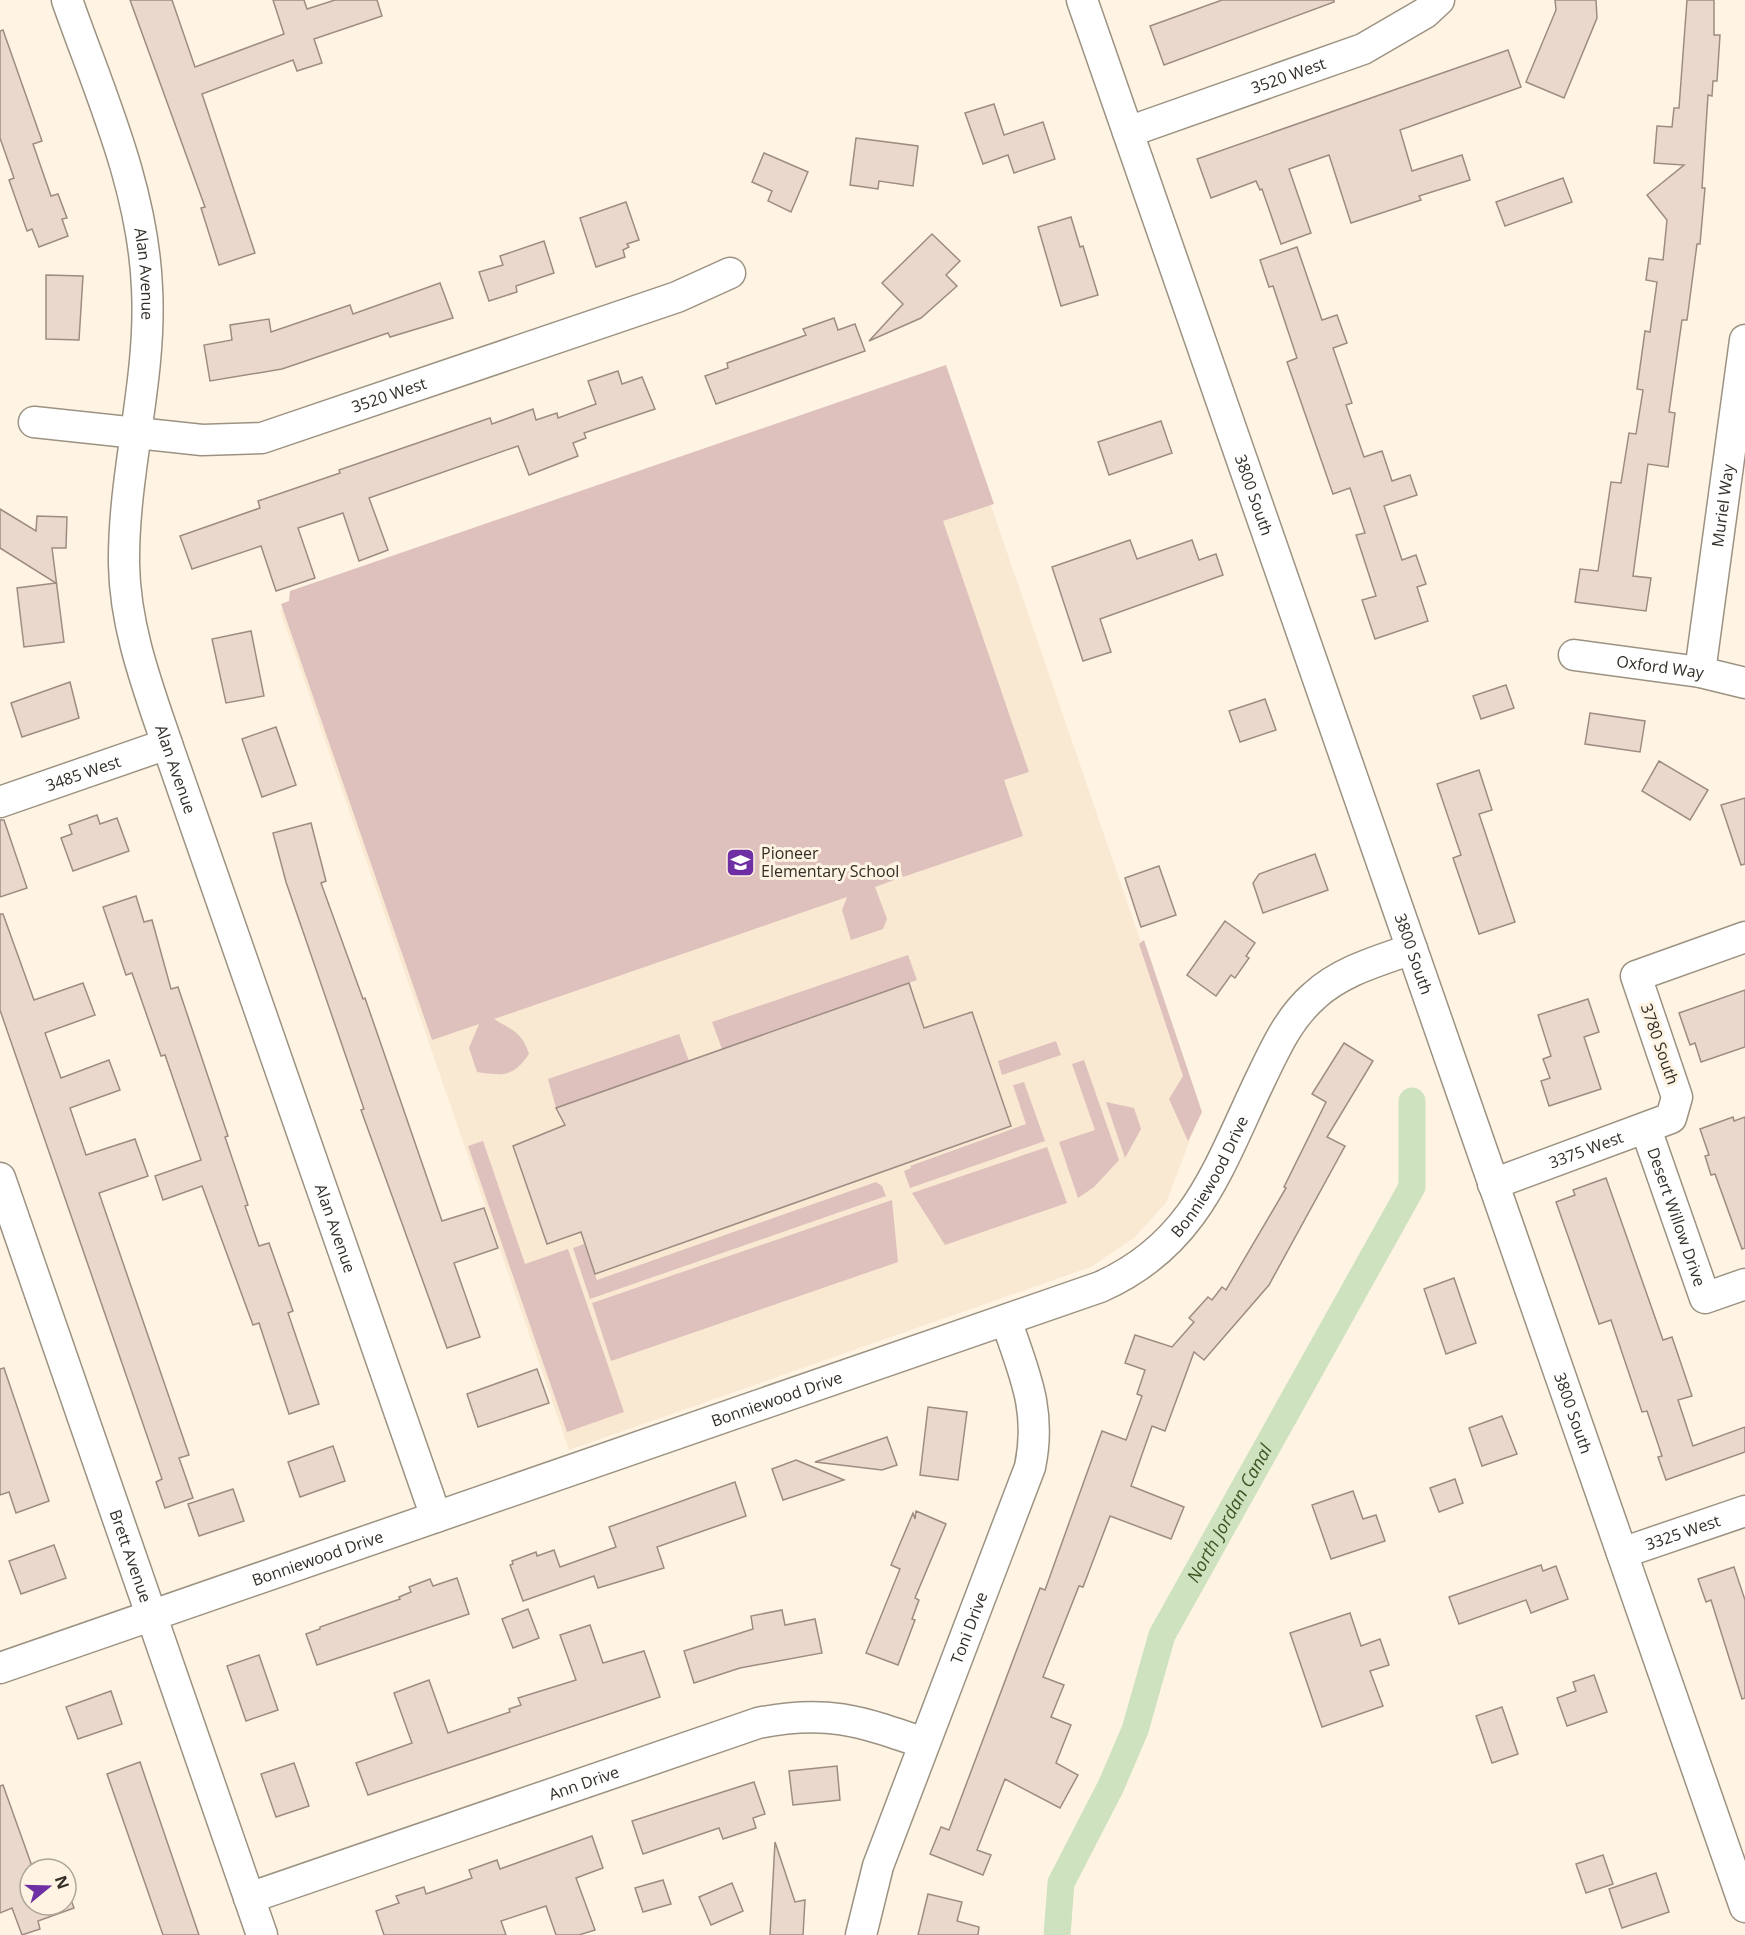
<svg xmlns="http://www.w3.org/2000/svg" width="1745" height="1935" font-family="'Open Sans',sans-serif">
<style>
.built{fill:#f9e9d2}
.green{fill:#dec0bc}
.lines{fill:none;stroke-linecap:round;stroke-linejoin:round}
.canal{stroke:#cee2bf;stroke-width:27}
.building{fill:#ebd8cd;stroke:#9e8c83;stroke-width:1.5}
.street-casing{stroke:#9c9282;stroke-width:33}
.street{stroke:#fff;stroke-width:30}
.labels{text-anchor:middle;stroke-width:6;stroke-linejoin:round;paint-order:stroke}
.street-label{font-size:16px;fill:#322e27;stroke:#fff4e3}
.poi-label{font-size:16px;fill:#322e27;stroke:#fff4e3;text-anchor:start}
.water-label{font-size:18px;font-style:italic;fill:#3b5522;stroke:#fff4e3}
</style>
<rect width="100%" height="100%" fill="#fff4e3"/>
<!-- built -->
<polygon class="built" points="948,380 1200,1114 1166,1203 1134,1238 1091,1267 569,1450 280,610"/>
<!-- green -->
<g class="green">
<path d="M946 365 994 504 943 521 1029 772 1004 780 1023 836 903 877 898 861 889 864 894 880 875 887 887 919 883 929 851 940 842 910 847 897 494 1019C511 1030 522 1031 529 1054 513 1077 504 1076 477 1072L469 1048 479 1024 432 1040 281 604 289 601 290 591Z"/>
<polygon points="1144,940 1202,1112 1188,1141 1169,1099 1183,1076 1139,944"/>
<polygon points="908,955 917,980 722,1049 712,1022"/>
<polygon points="679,1034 689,1061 556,1108 548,1079"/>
<polygon points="1056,1041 1061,1055 1002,1075 998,1061"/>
<polygon points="1084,1060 1119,1160 1094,1187 1078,1198 1059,1142 1095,1130 1072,1064"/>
<polygon points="1024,1082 1045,1141 910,1188 904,1171 911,1168 910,1166 1026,1124 1013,1085"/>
<polygon points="1106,1102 1134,1108 1141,1129 1125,1158"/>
<polygon points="483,1141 525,1264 568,1249 624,1412 567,1432 468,1146"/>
<polygon points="1047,1147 1067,1203 945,1245 912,1193"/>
<polygon points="876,1182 882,1186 886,1196 590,1299 573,1248 584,1244 597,1280"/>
<polygon points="892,1200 898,1262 611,1361 592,1303"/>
</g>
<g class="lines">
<!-- canal -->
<path class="canal" id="s1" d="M1057 1935 1061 1883 1111 1786 1135 1730 1162 1635 1412 1187V1101"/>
</g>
<!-- building -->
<g class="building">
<polygon points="130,0 172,0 195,67 284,34 273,0 304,0 307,9 335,0 377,0 382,16 314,39 322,63 297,71 293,60 202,94 255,253 219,265 201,208 205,207"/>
<polygon points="1222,0 1334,0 1334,2 1164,65 1150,26"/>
<polygon points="1555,0 1596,0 1597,18 1564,98 1526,82 1556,10"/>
<polygon points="1687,0 1714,0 1714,35 1720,35 1717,81 1713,81 1712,96 1708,95 1702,188 1705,188 1700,244 1697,244 1687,320 1682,320 1669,412 1675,413 1668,467 1648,464 1633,576 1651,578 1646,611 1575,602 1580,569 1598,571 1611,482 1621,483 1629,433 1636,434 1643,390 1637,389 1645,331 1650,332 1657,282 1646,280 1649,258 1663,260 1667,220 1647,195 1684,165 1654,163 1657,126 1672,127 1674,108 1679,108"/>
<polygon points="3,30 42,141 33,144 51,196 58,194 67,218 62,219 68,236 39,247 32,229 27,231 9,180 14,178 0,138 0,31"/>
<polygon points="1508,50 1521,87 1400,130 1412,171 1462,155 1470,180 1419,196 1421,200 1351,223 1329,155 1289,169 1311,233 1281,244 1262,189 1260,190 1256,181 1211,198 1197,159"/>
<polygon points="994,104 1004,135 1043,122 1055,159 1014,173 1008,155 983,164 965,113"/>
<polygon points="856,138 918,146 913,186 879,181 878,189 850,185"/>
<polygon points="764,153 808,172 791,212 768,201 772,191 752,182"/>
<polygon points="1563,178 1572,202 1505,226 1496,202"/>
<polygon points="626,202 639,240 627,244 629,247 623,250 625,257 596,267 580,218"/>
<polygon points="1071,217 1080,247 1083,246 1098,295 1061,306 1038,227"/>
<polygon points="932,234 960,261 946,275 957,286 921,318 869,341 903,304 882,283"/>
<polygon points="544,241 554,273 516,286 517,292 489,301 479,272 503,265 500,256"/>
<polygon points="1297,247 1322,320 1337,315 1347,343 1333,348 1352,403 1346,405 1364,457 1382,451 1392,481 1410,475 1417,495 1384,506 1402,560 1416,555 1426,584 1417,587 1428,621 1375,639 1362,600 1376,596 1356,535 1365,533 1350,488 1333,494 1287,362 1297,358 1273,286 1269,287 1260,260"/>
<polygon points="46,275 83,276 79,340 46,339"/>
<polygon points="440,283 453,318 390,337 388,333 282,369 210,381 204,345 232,340 230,325 269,319 271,332 350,305 353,314"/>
<polygon points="834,318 838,330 855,324 865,351 716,404 705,376 728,368 727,363 806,335 803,329"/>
<polygon points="618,371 622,384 642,377 655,409 584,433 586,438 573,443 578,456 529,475 518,446 369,498 388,550 359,561 343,513 298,528 315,578 276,591 261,546 192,569 180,536 260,508 258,501 340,473 339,470 490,418 492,424 533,409 536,420 557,413 558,418 596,404 588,381"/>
<polygon points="1161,421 1172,453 1109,475 1098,442"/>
<polygon points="0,509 36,531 37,516 67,517 66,548 52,548 64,642 24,647 17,588 56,583 0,548"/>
<polygon points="1130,540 1137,559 1192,540 1199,560 1216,554 1223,575 1100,619 1111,652 1083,661 1052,567"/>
<polygon points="251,631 264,696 226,703 212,639"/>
<polygon points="70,682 79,718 22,737 11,703"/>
<polygon points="1506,685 1514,708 1481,719 1473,696"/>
<polygon points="1265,699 1276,730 1240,742 1229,711"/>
<polygon points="1590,713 1645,721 1640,752 1585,744"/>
<polygon points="276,727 296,785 262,797 242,739"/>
<polygon points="1659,761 1708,790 1690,820 1642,791"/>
<polygon points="1479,770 1492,810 1479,814 1515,922 1479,934 1453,858 1461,855 1437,784"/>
<polygon points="1745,798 1745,864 1741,865 1721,805"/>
<polygon points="97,815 100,824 117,818 129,851 73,871 61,838 72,834 69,825"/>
<polygon points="0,820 4,820 27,888 0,897"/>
<polygon points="311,823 326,881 321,883 363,999 365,998 442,1221 484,1208 498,1248 454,1263 480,1337 447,1348 361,1110 364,1109 286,882 273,833"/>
<polygon points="1315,854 1328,890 1263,913 1253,883 1259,874"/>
<polygon points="1159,866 1176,915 1141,927 1125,878"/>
<polygon points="136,896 144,922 152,920 171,989 178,987 228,1136 225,1137 248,1205 245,1206 259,1246 269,1243 293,1311 288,1313 319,1404 289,1414 259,1323 253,1325 202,1186 163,1200 155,1176 201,1160 165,1055 161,1056 132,973 126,975 103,907"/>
<polygon points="0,914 3,914 34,1000 83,983 95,1015 45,1033 61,1078 109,1060 120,1090 70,1108 86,1155 135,1139 148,1176 99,1193 189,1455 179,1458 193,1498 165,1508 156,1482 162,1479 0,1010"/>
<polygon points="1225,921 1255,943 1246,956 1249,958 1235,978 1231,975 1216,996 1187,975"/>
<polygon points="909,983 924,1028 972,1012 1011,1126 595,1274 581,1232 547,1244 513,1146 565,1125 556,1108"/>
<polygon points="1745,990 1745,1047 1701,1062 1695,1043 1690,1045 1679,1013"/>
<polygon points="1588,999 1599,1032 1584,1037 1601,1089 1549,1106 1541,1081 1550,1078 1543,1059 1551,1056 1538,1015"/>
<polygon points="1344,1043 1373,1061 1327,1137 1345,1146 1269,1285 1204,1360 1194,1352 1165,1431 1152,1426 1131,1486 1184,1507 1171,1539 1110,1516 1083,1587 1079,1586 1043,1677 1064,1685 1051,1717 1071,1725 1056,1763 1078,1775 1060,1808 1005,1779 977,1850 991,1855 983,1875 930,1854 941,1827 949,1830 1040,1588 1045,1590 1102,1431 1126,1440 1142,1396 1137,1394 1145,1370 1125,1363 1135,1335 1172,1347 1194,1322 1189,1318 1208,1297 1212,1300 1222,1287 1226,1290 1286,1188 1284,1187 1326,1102 1312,1094"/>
<polygon points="1733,1117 1734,1121 1745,1117 1745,1248 1742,1249 1715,1174 1711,1175 1705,1156 1709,1155 1700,1129"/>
<polygon points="1606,1178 1663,1340 1672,1337 1692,1396 1678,1400 1693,1446 1745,1427 1745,1452 1666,1480 1658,1457 1662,1456 1647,1411 1642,1412 1611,1320 1599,1324 1556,1202 1575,1195 1573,1190"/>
<polygon points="1454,1278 1476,1343 1446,1354 1424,1289"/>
<polygon points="4,1368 49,1501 16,1513 9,1492 0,1495 0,1369"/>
<polygon points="537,1369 549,1403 478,1427 467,1394"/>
<polygon points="928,1407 967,1412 958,1480 920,1475"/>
<polygon points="1502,1416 1517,1454 1482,1466 1469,1428"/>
<polygon points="887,1437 897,1465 882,1470 815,1462"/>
<polygon points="333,1446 345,1481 300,1497 288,1462"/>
<polygon points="796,1460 844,1480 783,1500 772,1469"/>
<polygon points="1455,1479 1463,1503 1439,1512 1430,1488"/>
<polygon points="735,1482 746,1516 657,1547 664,1568 598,1588 594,1576 523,1601 510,1565 513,1564 512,1561 536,1552 537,1556 554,1550 560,1567 616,1547 609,1527"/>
<polygon points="233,1489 244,1521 199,1536 188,1504"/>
<polygon points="1353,1491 1363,1519 1376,1515 1385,1541 1331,1559 1312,1505"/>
<polygon points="916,1511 946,1524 915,1598 919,1600 912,1619 915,1620 898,1665 866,1653 900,1569 891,1565 913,1513 915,1519"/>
<polygon points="54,1545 66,1578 21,1594 9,1561"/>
<polygon points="1541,1565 1543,1571 1556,1566 1568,1599 1531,1613 1526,1600 1459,1624 1449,1597"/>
<polygon points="1734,1567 1745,1600 1745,1698 1742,1699 1711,1600 1706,1602 1698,1579"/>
<polygon points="457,1578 469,1614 317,1665 306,1634 320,1629 320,1627 400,1599 399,1597 411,1592 409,1587 430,1579 433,1586"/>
<polygon points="528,1609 539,1638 513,1648 502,1619"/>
<polygon points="782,1610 785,1625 815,1619 822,1653 740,1668 694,1683 684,1651 753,1629 751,1616"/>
<polygon points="1350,1613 1361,1646 1380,1639 1389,1665 1370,1671 1383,1706 1322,1727 1290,1633"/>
<polygon points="590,1625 603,1663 644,1651 660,1697 368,1795 356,1763 412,1743 394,1693 429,1680 448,1733 510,1712 509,1709 521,1705 518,1698 576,1680 560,1635"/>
<polygon points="259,1655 278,1710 246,1721 227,1666"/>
<polygon points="1594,1675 1607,1712 1567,1726 1557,1698 1576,1691 1573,1682"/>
<polygon points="111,1691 122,1724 78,1739 66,1707"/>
<polygon points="1502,1707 1518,1754 1492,1763 1476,1716"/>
<polygon points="140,1762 159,1818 199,1935 163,1935 107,1774"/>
<polygon points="294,1763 309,1806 276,1817 261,1774"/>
<polygon points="837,1766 840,1800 793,1805 789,1771"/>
<polygon points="754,1782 765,1814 753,1818 756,1828 723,1839 719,1828 643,1854 632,1821"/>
<polygon points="3,1785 33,1869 30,1869 30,1905 66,1905 66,1886 74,1908 38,1921 40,1929 22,1935 12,1908 0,1913 0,1786"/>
<polygon points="592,1836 603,1868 576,1878 595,1930 579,1935 556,1935 546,1906 501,1921 506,1935 384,1935 376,1911 399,1903 396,1896 424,1887 426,1894 472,1878 469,1870 497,1860 500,1869"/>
<polygon points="775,1842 795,1902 805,1900 803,1935 770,1935"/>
<polygon points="1603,1855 1613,1884 1586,1893 1576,1864"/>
<polygon points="1656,1873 1669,1912 1622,1928 1609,1889"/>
<polygon points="663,1880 671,1904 643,1912 635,1888"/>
<polygon points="732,1883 743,1911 711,1925 699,1897"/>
<polygon points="928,1894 962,1902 957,1921 979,1927 978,1935 918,1935"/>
</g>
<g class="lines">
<defs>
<g id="street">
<path id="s2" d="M67 0C100 94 143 187 147 288 152 380 123 471 124 564 125 627 147 685 167 744L436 1517"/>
<path id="s3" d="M1082 0 1745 1907"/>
<path id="s4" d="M1128 132 1363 49 1425 13 1439 0"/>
<path id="s5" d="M34 422 202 440 262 438 677 297 730 273"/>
<path id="s6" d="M1574 655 1700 672 1745 683"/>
<path id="s7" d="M1700 672 1745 340"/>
<path id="s8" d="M0 802 167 744"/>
<path id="s9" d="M1646 1129 1705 1298 1745 1284"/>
<path id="s10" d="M0 1178 262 1935"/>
<path id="s11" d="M1493 1184 1671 1118 1677 1097 1636 976 1745 937"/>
<path id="s12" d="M1622 1553 1745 1511"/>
<path id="s13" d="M0 1668 1100 1287C1197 1244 1219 1165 1262 1076 1276 1047 1289 1018 1314 996 1341 971 1378 961 1412 949"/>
<path id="s14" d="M249 1898 758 1723C826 1709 860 1721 924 1743"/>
<path id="s15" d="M861 1935 878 1866 1030 1467C1042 1410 1024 1373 1006 1320"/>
</g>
</defs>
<!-- street casing -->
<use href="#street" class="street-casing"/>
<!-- street -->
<use href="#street" class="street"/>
</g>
<!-- icons -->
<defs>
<symbol id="school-square" viewBox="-11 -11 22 22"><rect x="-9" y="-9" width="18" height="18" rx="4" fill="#6f2fa4" stroke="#fff4e3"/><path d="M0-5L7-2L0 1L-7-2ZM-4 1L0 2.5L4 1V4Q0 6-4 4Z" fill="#fff"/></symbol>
</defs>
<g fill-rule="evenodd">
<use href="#school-square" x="724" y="846" width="33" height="33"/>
</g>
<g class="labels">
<!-- street labels -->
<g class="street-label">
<text dy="6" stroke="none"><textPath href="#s4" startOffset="170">3520 West</textPath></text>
<text dy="6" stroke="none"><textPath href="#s2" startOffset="286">Alan Avenue</textPath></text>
<text dy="6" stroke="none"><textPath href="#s5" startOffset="363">3520 West</textPath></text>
<text dy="6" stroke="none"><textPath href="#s3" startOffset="524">3800 South</textPath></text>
<text dy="6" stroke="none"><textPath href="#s7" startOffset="168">Muriel Way</textPath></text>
<text dy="6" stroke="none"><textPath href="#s6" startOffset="87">Oxford Way</textPath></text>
<text dy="6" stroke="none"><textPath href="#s2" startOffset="790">Alan Avenue</textPath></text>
<text dy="6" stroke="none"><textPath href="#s8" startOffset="88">3485 West</textPath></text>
<text dy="6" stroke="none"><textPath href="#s3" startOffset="1010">3800 South</textPath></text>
<text transform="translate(1660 1044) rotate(71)" y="6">3780 South</text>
<text dy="6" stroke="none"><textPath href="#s11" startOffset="99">3375 West</textPath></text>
<text dy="6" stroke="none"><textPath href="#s13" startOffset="1324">Bonniewood Drive</textPath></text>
<text dy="6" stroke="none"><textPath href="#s9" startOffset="93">Desert Willow Drive</textPath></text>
<text dy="6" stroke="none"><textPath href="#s2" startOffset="1276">Alan Avenue</textPath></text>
<text dy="6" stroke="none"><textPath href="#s13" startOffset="822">Bonniewood Drive</textPath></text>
<text dy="6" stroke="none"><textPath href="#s3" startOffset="1496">3800 South</textPath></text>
<text dy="6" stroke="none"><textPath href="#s12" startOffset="64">3325 West</textPath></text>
<text dy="6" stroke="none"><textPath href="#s10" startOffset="400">Brett Avenue</textPath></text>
<text dy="6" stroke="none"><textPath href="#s13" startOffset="336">Bonniewood Drive</textPath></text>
<text dy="6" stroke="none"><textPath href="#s15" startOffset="326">Toni Drive</textPath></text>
<text dy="6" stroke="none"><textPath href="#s14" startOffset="354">Ann Drive</textPath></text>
</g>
<!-- poi labels -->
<g class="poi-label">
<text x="761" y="859">Pioneer<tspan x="761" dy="18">Elementary School</tspan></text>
</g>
<!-- water labels -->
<g class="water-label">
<text dy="6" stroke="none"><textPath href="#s1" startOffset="460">North Jordan Canal</textPath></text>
</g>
</g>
<!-- north arrow -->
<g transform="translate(48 1887) rotate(71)"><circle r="28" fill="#fff4e3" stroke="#ada598" stroke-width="1.5"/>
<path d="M0-4.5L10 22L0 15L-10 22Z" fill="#6f2fa4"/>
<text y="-9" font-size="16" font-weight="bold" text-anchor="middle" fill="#322e27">N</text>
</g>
</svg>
